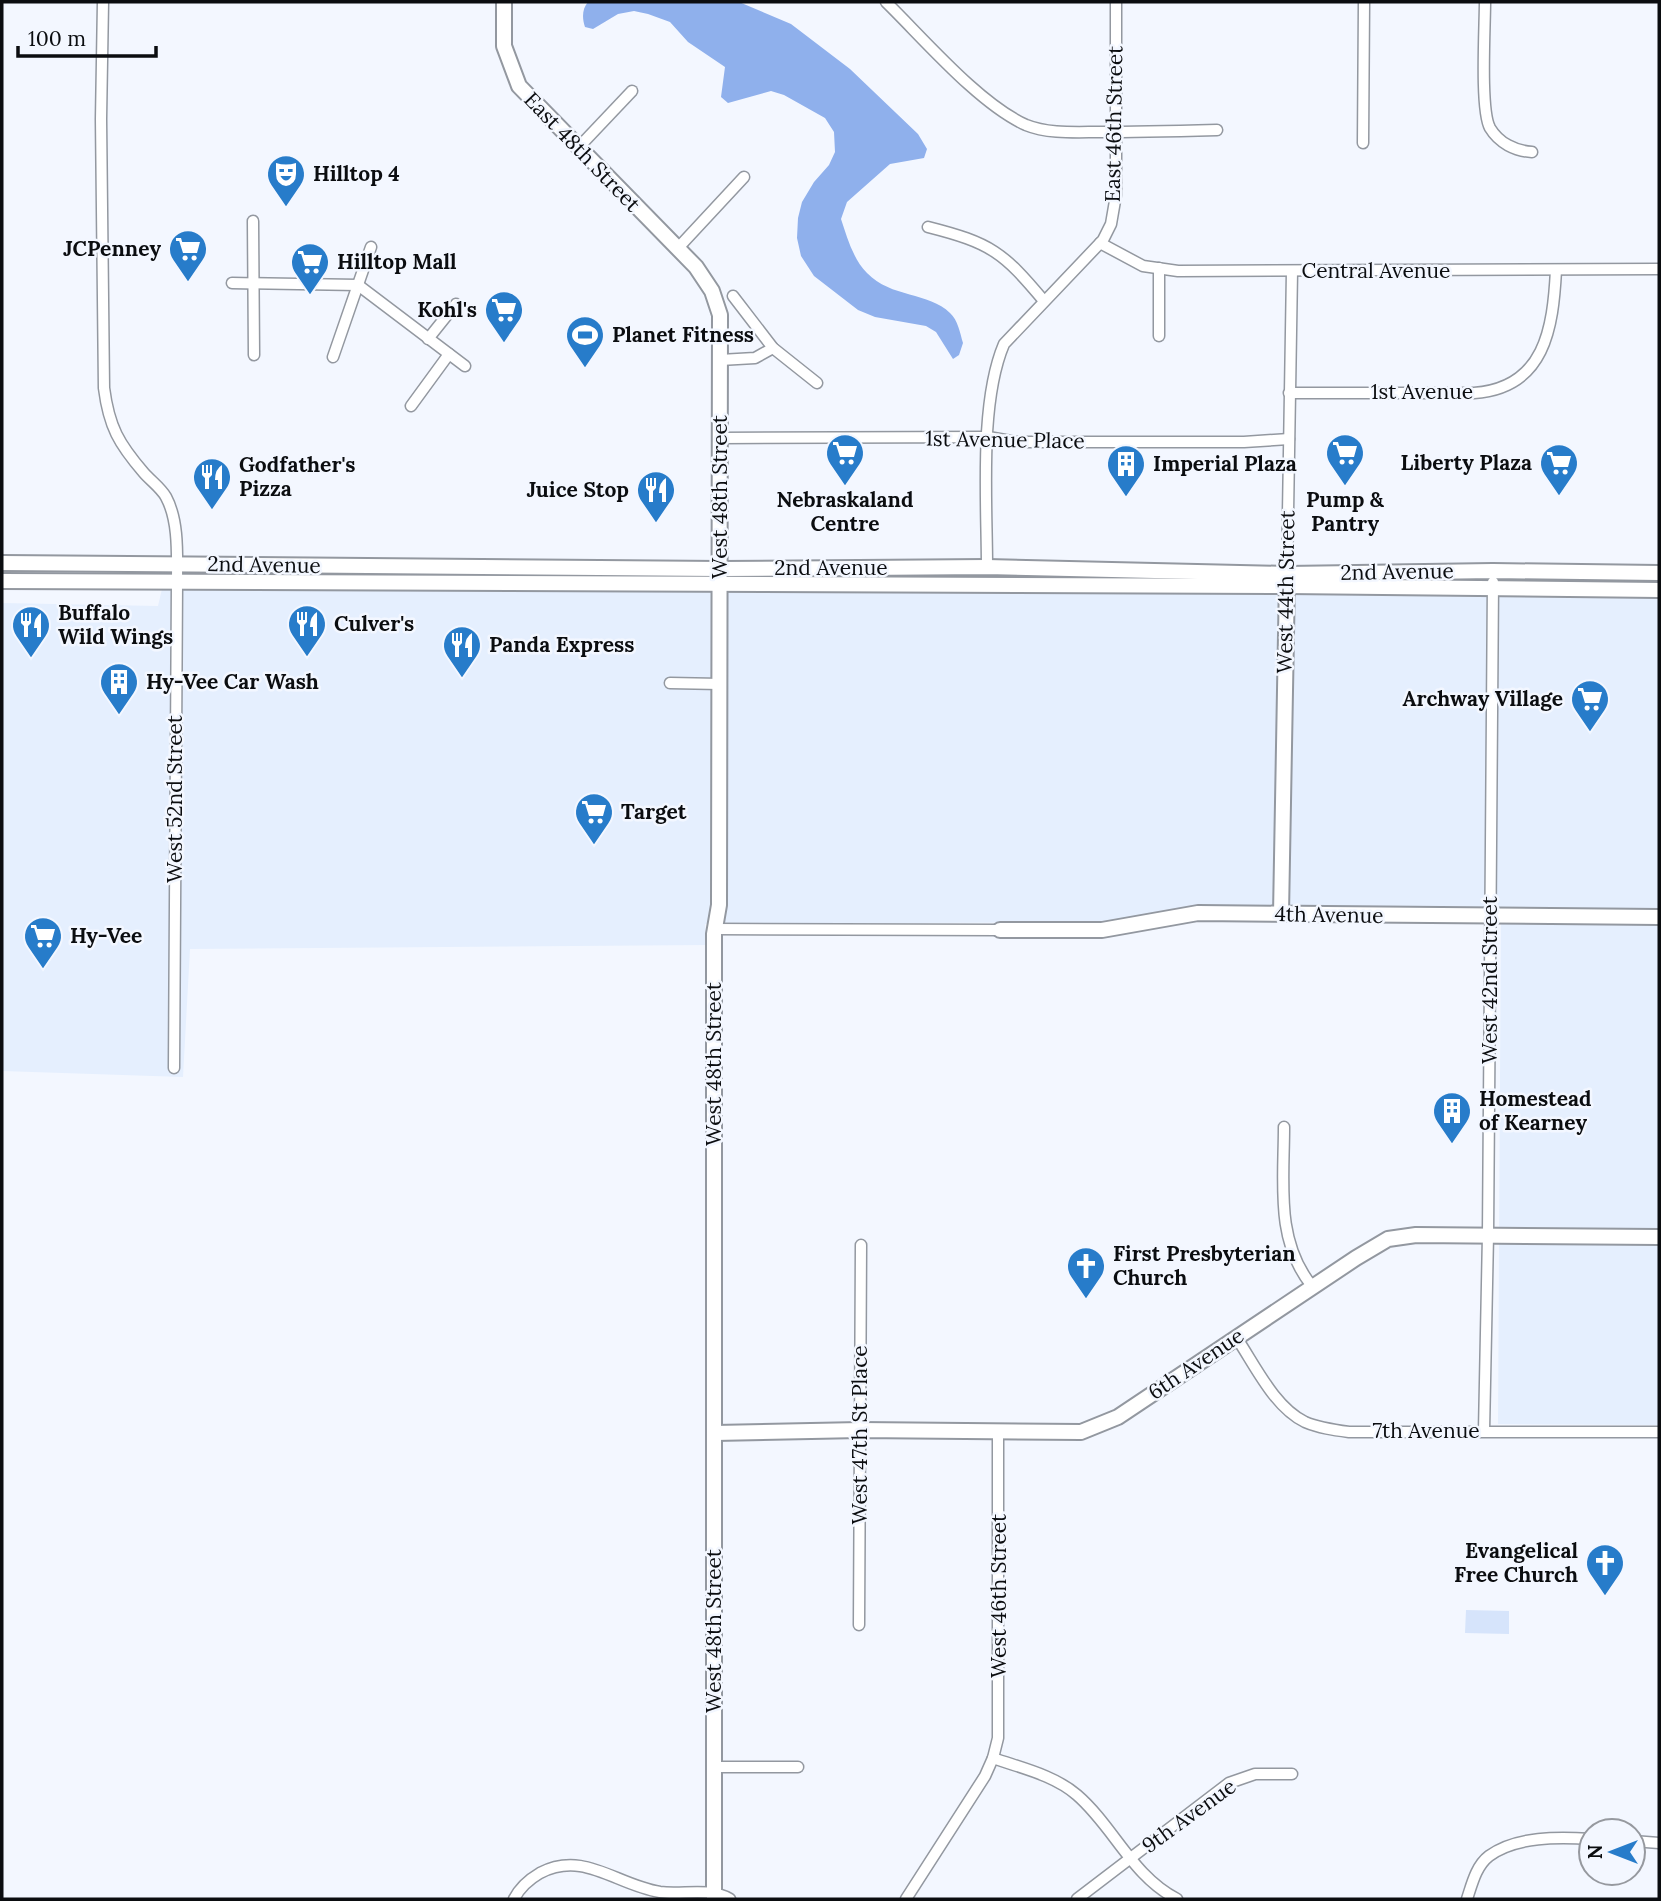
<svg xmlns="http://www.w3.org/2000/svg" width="1661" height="1901" font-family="Lora,serif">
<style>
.built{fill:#e5effe}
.green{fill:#d6e4fb}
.water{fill:#8fb0ec}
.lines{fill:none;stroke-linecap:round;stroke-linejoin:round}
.street-casing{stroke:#9398a0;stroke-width:13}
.secondary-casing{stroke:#9398a0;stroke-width:18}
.street{stroke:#fff;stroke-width:10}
.secondary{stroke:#fff;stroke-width:14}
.labels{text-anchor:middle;stroke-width:5;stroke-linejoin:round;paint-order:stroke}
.street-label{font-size:21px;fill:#0b0d10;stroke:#f3f7ff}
.poi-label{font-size:21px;font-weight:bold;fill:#0b0d10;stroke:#f3f7ff;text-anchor:start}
</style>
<rect width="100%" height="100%" fill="#f3f7ff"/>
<!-- built -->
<polygon class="built" points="162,589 1659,594 1659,1425 1498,1424 1501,907 1198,906 1117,922 705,924 707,945 190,949 183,1077 2,1071 2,603 158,606"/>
<!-- green -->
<polygon class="green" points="1466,1610 1509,1611 1509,1634 1465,1633"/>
<!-- water -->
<path class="water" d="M588 2H739L791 24 850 69 918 134 927 149 924 158 890 164 847 202 841 219C847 237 853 259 867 273 891 298 929 292 950 313 958 320 960 333 963 343L959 355 953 359 936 332 926 326 875 317 858 310 814 276 801 256 797 238 798 218 802 202 814 182 829 165 835 152 834 132 825 118 784 95 771 91 728 103 721 97 725 67 688 42 670 22 648 14 634 11 618 14 593 29 585 27C582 18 582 9 588 2Z"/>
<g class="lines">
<defs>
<g id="street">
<path d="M103 2 101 119 104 388C109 427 119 444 144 473 151 481 161 488 166 497 179 521 177 555 177 582L174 1068"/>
<path d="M886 2C923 38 979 104 1026 125 1048 134 1076 132 1100 132 1139 132 1178 131 1217 130"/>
<path d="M1485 2C1485 27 1480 110 1490 128 1499 143 1515 151 1532 152"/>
<polyline points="1363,143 1364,2"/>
<polyline points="578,148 632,91"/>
<polyline points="253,221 254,355"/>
<path d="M928 227C991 243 1003 252 1044 301"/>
<polyline points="1100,243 1143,266 1178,271 1659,269"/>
<polyline points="678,248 744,177"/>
<polyline points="232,283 358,285 465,366"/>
<polyline points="733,296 773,348 817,383"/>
<polyline points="1159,336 1159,268"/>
<polyline points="428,339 456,304"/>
<polyline points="333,357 371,247"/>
<polyline points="720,360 755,358 773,348"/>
<path d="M1289 393H1474C1545 388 1553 328 1556 270"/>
<polyline points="411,406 449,354"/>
<polyline points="720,438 988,437 1017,442 1244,442 1289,439"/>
<path d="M987 567C987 502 979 403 1004 344L1103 240 1111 224 1116 195V2"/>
<polyline points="1287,574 1292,271"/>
<polyline points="670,683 720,684"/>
<polyline points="715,929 1000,930"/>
<path d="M1284 1127C1284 1182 1275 1241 1312 1286"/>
<path d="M1236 1337C1255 1365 1274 1407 1305 1422 1319 1428 1334 1430 1349 1432H1659"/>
<polyline points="1484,1431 1488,1235 1493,582"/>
<polyline points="859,1625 861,1245"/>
<path d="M993 1758C1021 1768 1054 1775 1077 1795 1114 1827 1132 1876 1177 1899"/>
<polyline points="714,1767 798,1767"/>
<polyline points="1633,1841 1659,1843"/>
<path d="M514 1899C520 1887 528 1880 540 1873 584 1850 616 1885 660 1892 683 1895 709 1887 730 1899"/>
<polyline points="906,1899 985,1776 993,1758 998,1738 998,1432"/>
<polyline points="1077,1899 1229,1783 1255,1774 1292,1774"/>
<path d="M1467 1899C1472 1884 1476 1866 1489 1856 1516 1836 1559 1837 1591 1839"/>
</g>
<g id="secondary">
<polyline points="504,2 504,46 519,86 696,267 712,291 720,315 719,905 714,934 714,1899"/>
<polyline points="2,563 720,569 987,567 1287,574 1493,571 1659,573"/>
<polyline points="2,581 1287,586 1659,590"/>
<polyline points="1281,914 1287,579"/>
<polyline points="1000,930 1102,930 1198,913 1659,917"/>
<polyline points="715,1433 860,1430 1081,1432 1118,1417 1356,1258 1388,1239 1416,1235 1659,1237"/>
</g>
</defs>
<!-- street casing -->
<use href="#street" class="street-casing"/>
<!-- secondary casing -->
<use href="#secondary" class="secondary-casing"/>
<!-- street -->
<use href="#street" class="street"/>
<!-- secondary -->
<use href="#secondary" class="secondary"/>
</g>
<!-- icons -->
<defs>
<symbol id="theatre-pin" viewBox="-11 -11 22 30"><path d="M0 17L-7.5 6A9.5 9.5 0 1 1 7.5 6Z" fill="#277cca" stroke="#f3f7ff"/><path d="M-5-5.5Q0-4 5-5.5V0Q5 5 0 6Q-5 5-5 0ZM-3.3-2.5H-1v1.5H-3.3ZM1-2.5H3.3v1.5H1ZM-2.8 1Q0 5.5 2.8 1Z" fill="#fff"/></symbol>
<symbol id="supermarket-pin" viewBox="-11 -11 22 30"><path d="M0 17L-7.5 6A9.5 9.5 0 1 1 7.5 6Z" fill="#277cca" stroke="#f3f7ff"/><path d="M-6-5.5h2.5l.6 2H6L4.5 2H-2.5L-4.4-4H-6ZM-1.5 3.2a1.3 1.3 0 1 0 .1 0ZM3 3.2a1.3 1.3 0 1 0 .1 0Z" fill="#fff"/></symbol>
<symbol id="stadium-pin" viewBox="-11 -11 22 30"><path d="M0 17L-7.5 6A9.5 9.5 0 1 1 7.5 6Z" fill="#277cca" stroke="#f3f7ff"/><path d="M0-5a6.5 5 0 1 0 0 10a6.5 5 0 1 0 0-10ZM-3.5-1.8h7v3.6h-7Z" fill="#fff"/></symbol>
<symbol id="building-pin" viewBox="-11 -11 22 30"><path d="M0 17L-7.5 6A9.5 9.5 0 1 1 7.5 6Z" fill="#277cca" stroke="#f3f7ff"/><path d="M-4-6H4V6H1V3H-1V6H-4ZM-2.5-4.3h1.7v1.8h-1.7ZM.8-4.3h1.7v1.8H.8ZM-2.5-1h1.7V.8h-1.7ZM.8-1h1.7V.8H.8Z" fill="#fff"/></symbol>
<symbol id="restaurant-pin" viewBox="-11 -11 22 30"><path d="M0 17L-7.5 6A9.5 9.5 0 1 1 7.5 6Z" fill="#277cca" stroke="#f3f7ff"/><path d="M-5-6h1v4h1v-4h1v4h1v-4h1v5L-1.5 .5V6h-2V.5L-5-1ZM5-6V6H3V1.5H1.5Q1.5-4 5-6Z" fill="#fff"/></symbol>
<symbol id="church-pin" viewBox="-11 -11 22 30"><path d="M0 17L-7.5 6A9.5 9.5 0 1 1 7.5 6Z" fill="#277cca" stroke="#f3f7ff"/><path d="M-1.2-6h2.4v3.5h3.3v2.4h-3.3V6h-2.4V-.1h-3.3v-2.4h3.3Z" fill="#fff"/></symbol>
</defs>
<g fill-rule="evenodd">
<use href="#theatre-pin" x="264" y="152" width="44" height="60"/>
<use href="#supermarket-pin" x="166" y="227" width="44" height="60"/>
<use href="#supermarket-pin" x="288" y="240" width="44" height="60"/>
<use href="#supermarket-pin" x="482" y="288" width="44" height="60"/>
<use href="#stadium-pin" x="563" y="313" width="44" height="60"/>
<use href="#supermarket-pin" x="823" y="431" width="44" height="60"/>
<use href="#supermarket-pin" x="1323" y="431" width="44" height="60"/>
<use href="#supermarket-pin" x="1537" y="441" width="44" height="60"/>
<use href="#building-pin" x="1104" y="442" width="44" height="60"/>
<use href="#restaurant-pin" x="190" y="455" width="44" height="60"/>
<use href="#restaurant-pin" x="634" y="468" width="44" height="60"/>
<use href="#restaurant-pin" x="285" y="602" width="44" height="60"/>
<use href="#restaurant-pin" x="9" y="603" width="44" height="60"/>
<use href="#restaurant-pin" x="440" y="623" width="44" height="60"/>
<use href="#building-pin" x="97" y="660" width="44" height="60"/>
<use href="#supermarket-pin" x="1568" y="677" width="44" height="60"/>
<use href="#supermarket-pin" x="572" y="790" width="44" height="60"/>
<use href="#supermarket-pin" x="21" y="914" width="44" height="60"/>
<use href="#building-pin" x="1430" y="1089" width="44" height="60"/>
<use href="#church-pin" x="1064" y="1244" width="44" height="60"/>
<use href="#church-pin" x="1583" y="1541" width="44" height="60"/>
</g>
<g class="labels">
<!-- street labels -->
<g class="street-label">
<text transform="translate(1114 124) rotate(-89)" y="7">East 46th Street</text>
<text transform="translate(582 152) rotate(46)" y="7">East 48th Street</text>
<text x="1376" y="278">Central Avenue</text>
<text x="1422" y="399">1st Avenue</text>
<text transform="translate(1005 440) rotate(1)" y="7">1st Avenue Place</text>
<text transform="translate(720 497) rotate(-90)" y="7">West 48th Street</text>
<text transform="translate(264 565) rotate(1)" y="7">2nd Avenue</text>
<text x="831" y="575">2nd Avenue</text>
<text transform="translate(1397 572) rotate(-1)" y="7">2nd Avenue</text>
<text transform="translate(1286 592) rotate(-89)" y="7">West 44th Street</text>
<text transform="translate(175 799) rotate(-90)" y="7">West 52nd Street</text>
<text transform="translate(1329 915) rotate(1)" y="7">4th Avenue</text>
<text transform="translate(1490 980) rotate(-90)" y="7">West 42nd Street</text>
<text transform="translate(714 1064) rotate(-90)" y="7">West 48th Street</text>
<text transform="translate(1196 1364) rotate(-34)" y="7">6th Avenue</text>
<text x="1426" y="1438">7th Avenue</text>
<text transform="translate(860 1435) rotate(-90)" y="7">West 47th St Place</text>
<text transform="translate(999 1596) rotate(-90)" y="7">West 46th Street</text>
<text transform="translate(714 1631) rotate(-90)" y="7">West 48th Street</text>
<text transform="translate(1189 1816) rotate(-36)" y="7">9th Avenue</text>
</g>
<!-- poi labels -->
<g class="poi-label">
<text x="313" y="181">Hilltop 4</text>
<text x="161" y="256" text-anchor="end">JCPenney</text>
<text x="337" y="269">Hilltop Mall</text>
<text x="477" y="317" text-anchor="end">Kohl's</text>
<text x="612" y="342">Planet Fitness</text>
<text x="1532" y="470" text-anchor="end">Liberty Plaza</text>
<text x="1153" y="471">Imperial Plaza</text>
<text x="239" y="472">Godfather's<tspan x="239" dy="24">Pizza</tspan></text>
<text x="629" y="497" text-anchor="end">Juice Stop</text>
<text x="845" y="507" text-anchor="middle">Nebraskaland<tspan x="845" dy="24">Centre</tspan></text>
<text x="1345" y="507" text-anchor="middle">Pump &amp;<tspan x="1345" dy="24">Pantry</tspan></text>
<text x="58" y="620">Buffalo<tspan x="58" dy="24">Wild Wings</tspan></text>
<text x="334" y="631">Culver's</text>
<text x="489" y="652">Panda Express</text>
<text x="146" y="689">Hy-Vee Car Wash</text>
<text x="1563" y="706" text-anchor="end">Archway Village</text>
<text x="621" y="819">Target</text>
<text x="70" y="943">Hy-Vee</text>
<text x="1479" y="1106">Homestead<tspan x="1479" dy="24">of Kearney</tspan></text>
<text x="1113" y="1261">First Presbyterian<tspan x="1113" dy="24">Church</tspan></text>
<text x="1578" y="1558" text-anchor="end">Evangelical<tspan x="1578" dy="24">Free Church</tspan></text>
</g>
</g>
<!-- border -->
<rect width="1661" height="1901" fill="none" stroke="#0b0d10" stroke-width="7"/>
<!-- north arrow -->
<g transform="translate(1612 1852) rotate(270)"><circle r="33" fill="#f3f7ff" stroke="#96999f" stroke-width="2"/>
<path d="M0-5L12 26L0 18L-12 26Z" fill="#277cca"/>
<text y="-10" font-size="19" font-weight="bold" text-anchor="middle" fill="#0b0d10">N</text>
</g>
<!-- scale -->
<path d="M18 46v10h138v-10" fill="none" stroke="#0b0d10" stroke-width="3.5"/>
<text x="28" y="46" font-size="21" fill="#0b0d10" stroke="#f3f7ff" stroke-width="5" paint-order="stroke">100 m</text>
</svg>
